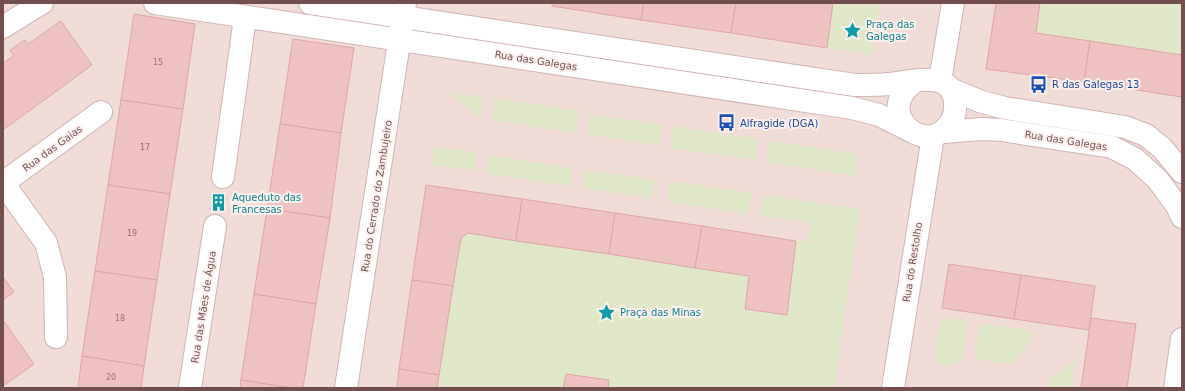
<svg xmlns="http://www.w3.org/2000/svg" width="1185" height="391" font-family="'DejaVu Sans',sans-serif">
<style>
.residential{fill:#f2dcd7}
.green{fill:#e1e8c7}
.building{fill:#efc2c2;stroke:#e0a3a4}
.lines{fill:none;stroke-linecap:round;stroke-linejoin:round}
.pedestrian-casing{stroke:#ceb3b2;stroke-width:24}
.minor-casing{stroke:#ceb3b2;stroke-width:24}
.tertiary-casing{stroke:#ceb3b2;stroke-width:24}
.pedestrian{stroke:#fff;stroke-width:22}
.minor{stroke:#fff;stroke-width:22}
.tertiary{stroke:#fff;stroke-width:22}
.labels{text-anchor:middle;stroke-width:4;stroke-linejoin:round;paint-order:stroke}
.number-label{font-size:8px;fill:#936b6c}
.culture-label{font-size:10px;fill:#0d838f;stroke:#fef2ef;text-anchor:start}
.street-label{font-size:10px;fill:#744e4f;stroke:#fef2ef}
.transit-label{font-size:10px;fill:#164399;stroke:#fef2ef;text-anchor:start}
</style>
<rect width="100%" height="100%" fill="#fbece8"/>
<!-- residential -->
<rect class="residential" x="3" y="3" width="1179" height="385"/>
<!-- green -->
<g class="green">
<polygon points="833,3 880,3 872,55 827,48"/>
<polygon points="1040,3 1182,3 1182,55 1036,33"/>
<polygon points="448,92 483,97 480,118"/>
<polygon points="495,98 579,111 575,133 492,120"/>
<polygon points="590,114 662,125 659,145 587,134"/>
<polygon points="673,126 758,139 755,160 670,148"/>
<polygon points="770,141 858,154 855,176 767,162"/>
<polygon points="435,147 477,152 474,171 432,165"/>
<polygon points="489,155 572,168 569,186 486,173"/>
<polygon points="585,170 655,180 652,198 582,188"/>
<polygon points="670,181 752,193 748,214 667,202"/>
<polygon points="764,195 860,209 834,388 437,388 461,239 468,233 749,276 745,308 786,315 796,241 808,242 811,223 761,216"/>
<polygon points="941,317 967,322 963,357 951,366 934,363"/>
<polygon points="980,323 1032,331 1030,342 1011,364 975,359"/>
<polygon points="1076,359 1071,388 1048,388 1050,379"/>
</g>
<!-- building -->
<g class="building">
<polygon points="552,3 644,3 641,20 552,6"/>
<polygon points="644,3 736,3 731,33 641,20"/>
<polygon points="736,3 833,3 827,48 731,33"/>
<polygon points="996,3 1040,3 1036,33 1090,41 1084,82 986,69"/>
<polygon points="134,14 195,24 183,109 121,100"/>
<polygon points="61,21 92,65 3,130 3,63 14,56 10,50 25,40 28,44"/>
<polygon points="293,39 354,48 341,133 280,124"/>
<polygon points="1090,41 1182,55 1182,97 1084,82"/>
<polygon points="121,100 183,109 170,194 108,185"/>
<polygon points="280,124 341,133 330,218 267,209"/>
<polygon points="108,185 170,194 157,280 95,271"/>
<polygon points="426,185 522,199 516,241 468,233 461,238 453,286 412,280"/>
<polygon points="214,195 226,197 224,211 211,209"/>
<polygon points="522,199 615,213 609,254 516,241"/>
<polygon points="267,209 330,218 316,304 254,294"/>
<polygon points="615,213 702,226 695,268 609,254"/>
<polygon points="702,226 796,241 787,315 745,309 749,276 695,268"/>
<polygon points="949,264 1021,275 1014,319 942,308"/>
<polygon points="95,271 157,280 144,366 82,356"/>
<polygon points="1021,275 1095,286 1089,330 1014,319"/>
<polygon points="3,277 14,292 3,300"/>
<polygon points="412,280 453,286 439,375 399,369"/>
<polygon points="254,294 316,304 303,388 291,388 241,380"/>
<polygon points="1091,318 1136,324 1127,388 1081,388"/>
<polygon points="3,320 34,364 3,386"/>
<polygon points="82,356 144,366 141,388 78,388"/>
<polygon points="399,369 439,375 437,388 397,388"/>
<polygon points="566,374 609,380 608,388 563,388"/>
<polygon points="241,380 291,388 240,388"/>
</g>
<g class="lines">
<defs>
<g id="pedestrian">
<polyline points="223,177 244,25"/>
<polyline points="190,388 215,226"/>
</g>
<g id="minor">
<polyline points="940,81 953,3"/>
<polyline points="3,183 46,243 55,277 56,337"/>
<polyline points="3,183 101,112"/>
<polyline points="346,388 405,3"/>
<polyline points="893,388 933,136"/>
</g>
<g id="tertiary">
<polyline points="155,3 852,108 879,115 911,131"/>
<path d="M310 3 855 85C866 85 878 85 889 84 910 82 953 68 955 103 956 114 952 123 944 130 918 153 873 108 917 80"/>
<polyline points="3,27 42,3"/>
<polyline points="950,89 982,102 1005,108 1125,127 1146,135 1162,148 1182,172"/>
<polyline points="943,132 982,129 1001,130 1112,147 1135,159 1158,180 1177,206 1182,217"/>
<polyline points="1175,388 1182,339"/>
</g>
</defs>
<!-- pedestrian casing -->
<use href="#pedestrian" class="pedestrian-casing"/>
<!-- minor casing -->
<use href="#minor" class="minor-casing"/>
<!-- tertiary casing -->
<use href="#tertiary" class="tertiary-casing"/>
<!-- pedestrian -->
<use href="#pedestrian" class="pedestrian"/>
<!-- minor -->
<use href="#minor" class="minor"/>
<!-- tertiary -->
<use href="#tertiary" class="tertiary"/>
</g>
<!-- icons -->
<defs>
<symbol id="sight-bare" viewBox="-9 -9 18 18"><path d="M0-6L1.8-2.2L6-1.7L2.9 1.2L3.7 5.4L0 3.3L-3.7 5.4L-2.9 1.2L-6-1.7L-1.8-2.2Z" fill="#0f9aa8" stroke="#fef2ef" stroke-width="2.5" paint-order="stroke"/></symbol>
<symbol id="bus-bare" viewBox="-9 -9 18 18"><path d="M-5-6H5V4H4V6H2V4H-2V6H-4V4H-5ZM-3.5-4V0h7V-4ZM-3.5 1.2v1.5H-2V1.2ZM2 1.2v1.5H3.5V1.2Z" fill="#1a4fb4" stroke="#fef2ef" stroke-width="2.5" paint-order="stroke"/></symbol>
<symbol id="building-bare" viewBox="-9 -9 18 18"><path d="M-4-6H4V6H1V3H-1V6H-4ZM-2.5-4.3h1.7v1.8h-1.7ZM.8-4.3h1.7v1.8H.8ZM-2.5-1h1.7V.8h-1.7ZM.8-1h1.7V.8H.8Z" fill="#0f9aa8" stroke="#fef2ef" stroke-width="2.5" paint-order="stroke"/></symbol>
</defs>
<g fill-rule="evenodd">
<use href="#sight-bare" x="840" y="18" width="25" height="25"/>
<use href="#bus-bare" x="1026" y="72" width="25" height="25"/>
<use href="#bus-bare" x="714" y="110" width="25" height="25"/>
<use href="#building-bare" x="206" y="190" width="25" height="25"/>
<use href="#sight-bare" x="594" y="300" width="25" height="25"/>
</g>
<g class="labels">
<!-- number labels -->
<g class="number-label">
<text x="158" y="65">15</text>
<text x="145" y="150">17</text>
<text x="132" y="236">19</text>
<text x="120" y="321">18</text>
<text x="111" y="380">20</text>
</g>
<!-- culture labels -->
<g class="culture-label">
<text x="866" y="28">Praça das<tspan x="866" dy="12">Galegas</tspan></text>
<text x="232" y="201">Aqueduto das<tspan x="232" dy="12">Francesas</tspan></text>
<text x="620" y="316">Praça das Minas</text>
</g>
<!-- street labels -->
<g class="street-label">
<text transform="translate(536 60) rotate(9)" y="4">Rua das Galegas</text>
<text transform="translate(1066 140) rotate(9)" y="4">Rua das Galegas</text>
<text transform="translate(52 148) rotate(-36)" y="4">Rua das Gaias</text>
<text transform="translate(376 196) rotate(-81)" y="4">Rua do Cerrado do Zambujeiro</text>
<text transform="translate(912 262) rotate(-81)" y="4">Rua do Restolho</text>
<text transform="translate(203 307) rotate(-81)" y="4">Rua das Mães de Água</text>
</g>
<!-- transit labels -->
<g class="transit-label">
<text x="1052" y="88">R das Galegas 13</text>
<text x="740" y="127">Alfragide (DGA)</text>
</g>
</g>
<!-- border -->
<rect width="1185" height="391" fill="none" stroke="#744e4f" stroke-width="8"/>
</svg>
